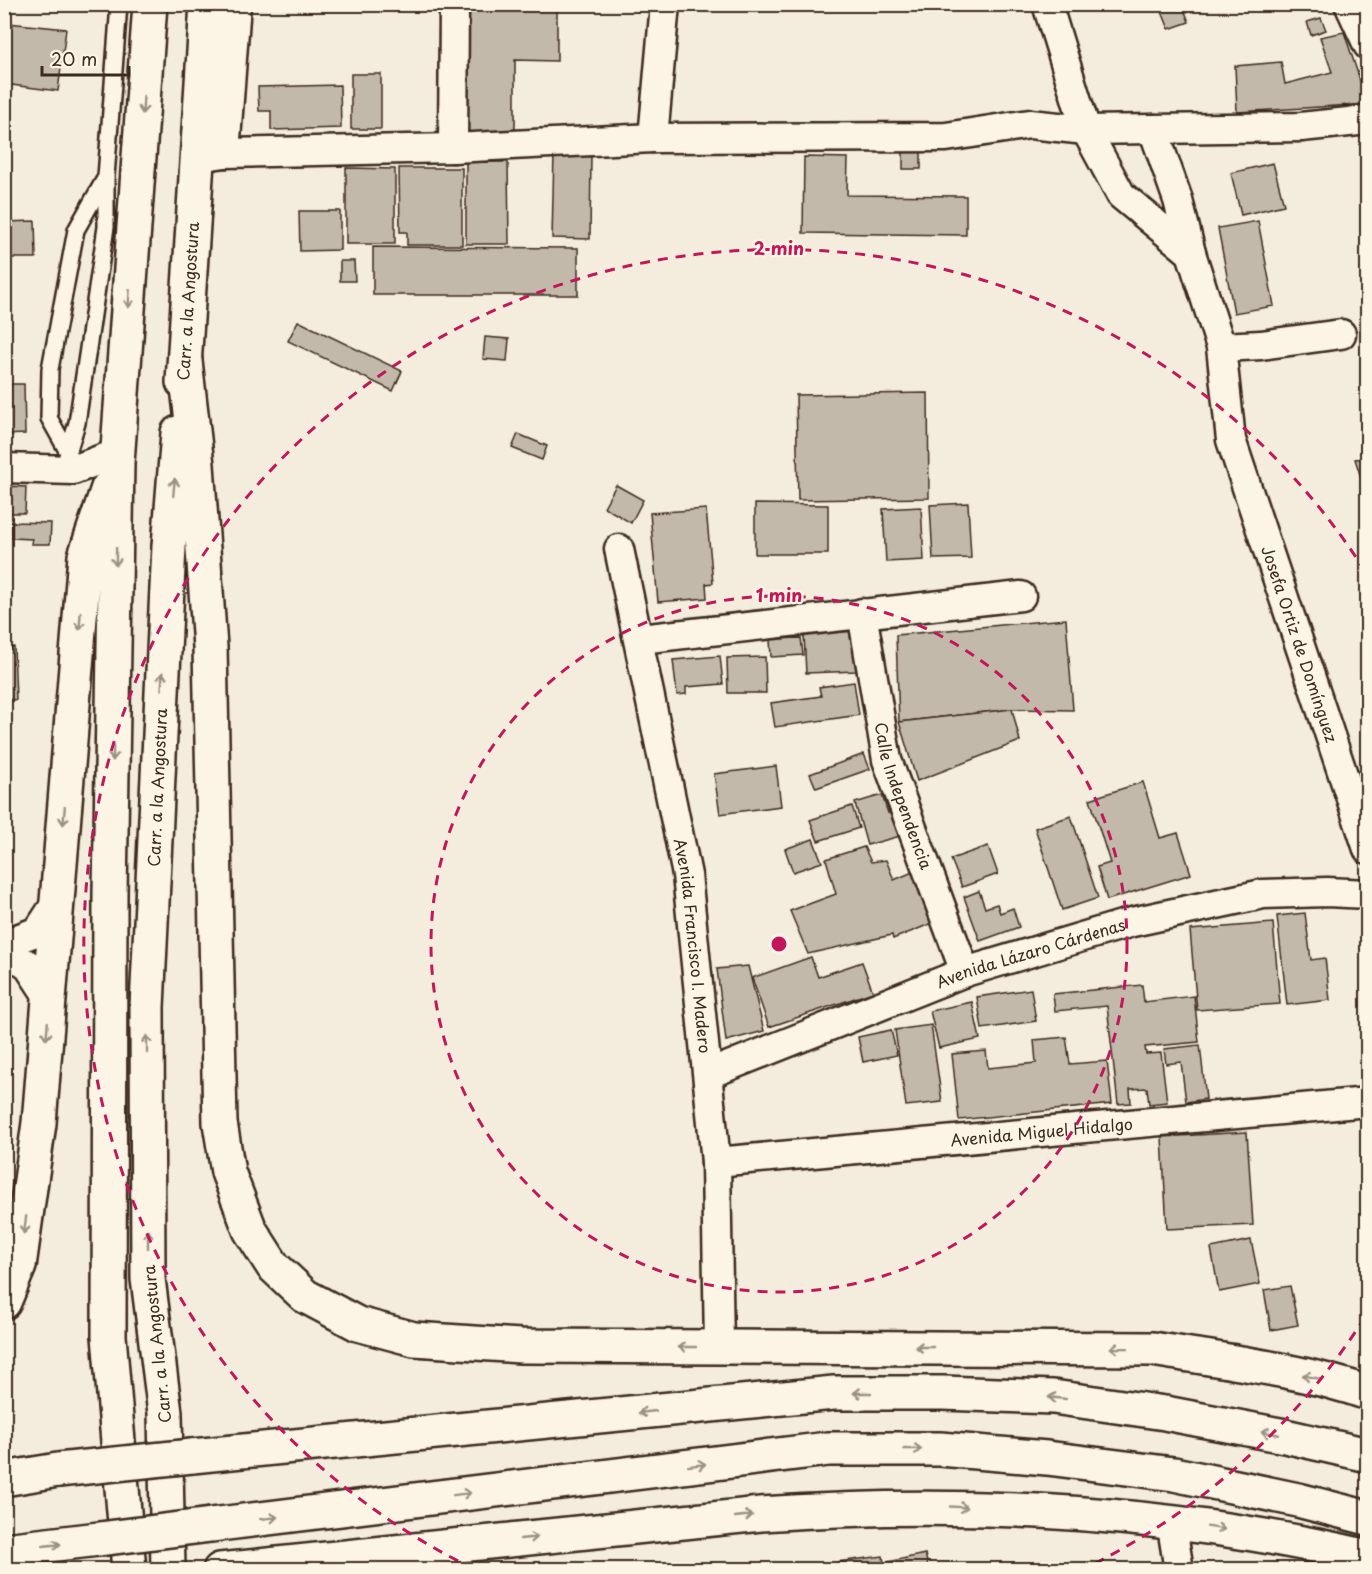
<svg xmlns="http://www.w3.org/2000/svg" width="1372" height="1574" font-family="'Playpen Sans',sans-serif">
<style>
.building{fill:#c3b9aa;stroke:#3b2a1e;stroke-width:1.5}
.lines{fill:none;stroke-linecap:round;stroke-linejoin:round}
.lane-casing{stroke:#3b2a1e;stroke-width:20}
.street-casing{stroke:#3b2a1e;stroke-width:33}
.primary-casing{stroke:#3b2a1e;stroke-width:38}
.lane{stroke:#fcf5e5;stroke-width:15}
.street{stroke:#fcf5e5;stroke-width:28}
.primary{stroke:#fcf5e5;stroke-width:33}
.primary-bridge-casing{stroke:#3b2a1e;stroke-width:38;stroke-linecap:butt}
.primary-bridge{stroke:#fcf5e5;stroke-width:33}
.oneway{stroke:#9c9082}
.ring{fill:none;stroke:#c2185b;stroke-width:3;stroke-dasharray:10 8}
.labels{text-anchor:middle;stroke-width:4.5;stroke-linejoin:round;paint-order:stroke}
.street-label{font-size:16px;fill:#3b2a1e;stroke:#fcf5e5}
.centre{fill:#c2185b;stroke:#fcf5e5;stroke-width:3}
.ring-label{font-size:18px;text-anchor:middle;font-weight:bold;fill:#c2185b;stroke:#fcf5e5;stroke-width:4.5;stroke-linejoin:round;paint-order:stroke}
</style>
<rect width="100%" height="100%" fill="#f4eddd"/>
<filter id="ink" filterUnits="userSpaceOnUse"><feTurbulence type="fractalNoise" baseFrequency=".0167" numOctaves="2"/><feDisplacementMap in="SourceGraphic" scale="12" xChannelSelector="R" yChannelSelector="G"/><feConvolveMatrix kernelMatrix="1 2 1 2 8 2 1 2 1" color-interpolation-filters="sRGB"/></filter>
<g filter="url(#ink)">
<!-- building -->
<g class="building">
<polygon points="466,4 557,4 557,61 515,60 515,134 466,134"/>
<polygon points="1159,4 1182,4 1189,22 1169,29"/>
<polygon points="1321,18 1326,30 1311,35 1307,22"/>
<polygon points="8,23 66,29 58,91 4,84"/>
<polygon points="1344,32 1368,104 1237,112 1235,66 1281,62 1285,84 1332,72 1320,37"/>
<rect x="351" y="74" width="30" height="55"/>
<polygon points="340,85 341,128 271,130 271,111 259,111 258,87"/>
<rect x="903" y="150" width="18" height="19"/>
<polygon points="554,153 591,153 590,239 552,238"/>
<polygon points="804,157 848,158 847,195 966,196 966,235 803,233"/>
<polygon points="466,162 508,162 509,244 466,244"/>
<polygon points="1273,163 1284,205 1241,215 1231,173"/>
<polygon points="346,168 395,169 395,244 346,244"/>
<polygon points="399,168 462,168 462,245 407,245 407,232 400,232"/>
<polygon points="299,211 340,211 340,250 300,251"/>
<polygon points="35,221 36,258 4,258 4,222"/>
<polygon points="1258,221 1274,306 1234,313 1218,228"/>
<polygon points="373,247 578,248 578,295 373,295"/>
<polygon points="340,261 354,261 355,281 340,281"/>
<polygon points="298,321 402,371 393,391 288,341"/>
<polygon points="485,337 509,339 507,361 483,359"/>
<polygon points="4,384 24,384 25,434 4,435"/>
<polygon points="928,393 929,498 798,500 796,395"/>
<polygon points="518,434 547,446 542,460 512,448"/>
<polygon points="1368,458 1368,499 1355,459"/>
<polygon points="616,485 643,500 631,523 604,507"/>
<polygon points="4,486 26,487 25,513 4,513"/>
<polygon points="968,503 971,558 933,559 930,505"/>
<polygon points="755,504 828,505 828,554 755,554"/>
<polygon points="921,507 924,560 886,562 883,509"/>
<polygon points="706,509 713,583 706,584 707,598 658,602 650,513"/>
<polygon points="12,522 51,523 50,544 31,544 32,539 12,538"/>
<polygon points="1066,619 1073,710 1012,709 899,722 896,635"/>
<polygon points="855,631 857,671 806,673 804,634"/>
<polygon points="801,638 803,655 771,657 770,639"/>
<polygon points="14,647 16,700 4,699 4,648"/>
<polygon points="720,656 723,684 686,687 686,694 677,695 673,660"/>
<polygon points="765,657 766,693 728,693 727,658"/>
<polygon points="854,682 859,715 775,727 771,703 821,696 819,687"/>
<polygon points="1012,709 1020,741 917,781 899,722"/>
<polygon points="864,754 870,769 816,788 810,774"/>
<polygon points="776,766 781,806 720,814 714,774"/>
<polygon points="1143,782 1160,838 1178,833 1191,874 1107,900 1097,867 1110,863 1090,799"/>
<polygon points="882,795 888,813 897,811 904,835 867,845 855,803"/>
<polygon points="852,806 859,828 818,841 810,820"/>
<polygon points="1071,816 1098,898 1062,910 1035,828"/>
<polygon points="813,839 822,862 793,872 785,849"/>
<polygon points="988,846 998,874 962,887 951,859"/>
<polygon points="864,847 871,862 886,860 894,880 915,871 935,922 893,939 892,935 808,954 790,911 836,894 826,859"/>
<polygon points="979,891 985,908 997,904 1000,913 1013,908 1019,927 980,941 964,897"/>
<polygon points="1305,913 1311,960 1325,958 1330,1000 1287,1005 1277,916"/>
<polygon points="1273,923 1280,1004 1197,1010 1190,930"/>
<polygon points="811,957 818,977 862,962 873,992 769,1027 752,978"/>
<polygon points="748,966 764,1031 726,1041 717,969"/>
<polygon points="1142,985 1144,1002 1194,996 1199,1042 1145,1047 1146,1054 1161,1053 1167,1102 1149,1104 1147,1088 1130,1089 1131,1103 1118,1104 1107,1006 1055,1011 1053,994"/>
<polygon points="1031,989 1036,1021 982,1029 977,997"/>
<polygon points="972,1002 980,1039 939,1048 930,1011"/>
<polygon points="931,1025 942,1102 906,1106 895,1030"/>
<polygon points="891,1030 897,1055 863,1062 858,1037"/>
<polygon points="1066,1037 1070,1064 1107,1061 1112,1104 959,1120 952,1054 986,1051 988,1068 1036,1063 1034,1040"/>
<polygon points="1200,1045 1206,1099 1186,1102 1181,1062 1166,1064 1164,1049"/>
<polygon points="1247,1132 1253,1225 1167,1229 1162,1137"/>
<polygon points="1251,1240 1260,1284 1219,1292 1211,1248"/>
<polygon points="1290,1286 1298,1325 1271,1330 1264,1290"/>
<polygon points="925,1554 929,1570 889,1570 888,1562"/>
<polygon points="883,1556 885,1570 839,1570 838,1562"/>
<polygon points="1039,1565 1039,1570 974,1570 974,1567"/>
</g>
<g class="lines">
<defs>
<g id="lane">
<polyline points="68,452 49,418 50,369 76,230 106,177 119,4"/>
<polyline points="67,456 77,423 106,227 106,178"/>
</g>
<g id="street">
<path id="s1" d="M1047 4 1086 130 1121 195 1191 253 1221 347 1231 440 1368 849"/>
<polyline points="1349,4 1368,45"/>
<polyline points="1153,129 1178,200 1191,253"/>
<polyline points="653,138 665,4"/>
<polyline points="453,148 454,4"/>
<polyline points="225,153 236,4"/>
<polyline points="198,157 225,153 453,148 653,138 946,137 1030,124 1086,130 1153,129 1301,127 1368,120"/>
<polyline points="1221,347 1261,345 1341,334"/>
<polyline points="4,468 73,470 118,453"/>
<path id="s2" d="M619 549 687 875 716 1162 719 1348"/>
<path id="s3" d="M862 613 887 760 965 972"/>
<polyline points="640,639 1021,596"/>
<polyline points="4,944 38,931 57,902"/>
<polyline points="4,951 27,964 50,999"/>
<path id="s4" d="M709 1074 965 972 1132 922 1263 894 1327 892 1368 894"/>
<path id="s5" d="M716 1162 1368 1102"/>
<polyline points="1171,1521 1179,1570"/>
</g>
<g id="primary">
<path d="M185 361 197 465 210 647 220 1123 228 1172 250 1230 273 1266 305 1296 358 1324 414 1339 521 1346 1153 1349C1224 1361 1299 1369 1368 1393"/>
<path id="s6" d="M183 382 207 4"/>
<polyline points="4,1302 19,1266 39,1123 85,556 108,488"/>
<polyline points="192,1456 834,1393 943,1393 1053,1397 1165,1413 1285,1436 1368,1455"/>
<polyline points="4,1479 58,1470"/>
<polyline points="211,1525 828,1449 940,1449 1047,1458 1174,1474 1298,1500 1368,1518"/>
<polyline points="4,1550 99,1539"/>
<polyline points="129,1570 109,1336 110,894 117,463 150,4"/>
<path id="s7" d="M168 1570 165 1413 148 1279 147 1007 169 546 178 433"/>
<path d="M220 1570 761 1514C963 1500 1169 1510 1368 1557"/>
</g>
</defs>
<!-- lane casing -->
<use href="#lane" class="lane-casing"/>
<!-- street casing -->
<use href="#street" class="street-casing"/>
<!-- primary casing -->
<use href="#primary" class="primary-casing"/>
<!-- lane -->
<use href="#lane" class="lane"/>
<!-- street -->
<use href="#street" class="street"/>
<!-- primary -->
<use href="#primary" class="primary"/>
<defs>
<g id="primary-bridge">
<polyline points="58,1470 192,1456"/>
<polyline points="99,1539 211,1525"/>
</g>
</defs>
<!-- primary-bridge casing -->
<use href="#primary-bridge" class="primary-bridge-casing"/>
<!-- primary-bridge -->
<use href="#primary-bridge" class="primary-bridge"/>
</g>
<!-- one-way arrows -->
<defs><path id="oneway-shaft" d="M-6 0H5M1.5-3L5.5 0L1.5 3" fill="none" stroke-width="1.6" stroke-linecap="round" stroke-linejoin="round" transform="scale(1.5)"/></defs>
<g class="oneway">
<use href="#oneway-shaft" transform="translate(143 105) rotate(94)"/>
<use href="#oneway-shaft" transform="translate(129 299) rotate(94)"/>
<use href="#oneway-shaft" transform="translate(174 487) rotate(-85)"/>
<use href="#oneway-shaft" transform="translate(116 557) rotate(91)"/>
<use href="#oneway-shaft" transform="translate(80 621) rotate(94)"/>
<use href="#oneway-shaft" transform="translate(162 681) rotate(-87)"/>
<use href="#oneway-shaft" transform="translate(113 752) rotate(91)"/>
<use href="#oneway-shaft" transform="translate(64 816) rotate(95)"/>
<use href="#oneway-shaft" transform="translate(47 1031) rotate(95)"/>
<use href="#oneway-shaft" transform="translate(147 1044) rotate(-90)"/>
<use href="#oneway-shaft" transform="translate(25 1225) rotate(98)"/>
<use href="#oneway-shaft" transform="translate(148 1239) rotate(-90)"/>
<use href="#oneway-shaft" transform="translate(687 1347) rotate(-180)"/>
<use href="#oneway-shaft" transform="translate(924 1347) rotate(180)"/>
<use href="#oneway-shaft" transform="translate(1119 1348) rotate(-179)"/>
<use href="#oneway-shaft" transform="translate(1311 1377) rotate(-168)"/>
<use href="#oneway-shaft" transform="translate(862 1393) rotate(180)"/>
<use href="#oneway-shaft" transform="translate(1057 1398) rotate(-174)"/>
<use href="#oneway-shaft" transform="translate(647 1412) rotate(174)"/>
<use href="#oneway-shaft" transform="translate(1270 1433) rotate(-169)"/>
<use href="#oneway-shaft" transform="translate(913 1449)"/>
<use href="#oneway-shaft" transform="translate(697 1465) rotate(-7)"/>
<use href="#oneway-shaft" transform="translate(462 1494) rotate(-7)"/>
<use href="#oneway-shaft" transform="translate(959 1507) rotate(3)"/>
<use href="#oneway-shaft" transform="translate(744 1516) rotate(-6)"/>
<use href="#oneway-shaft" transform="translate(269 1518) rotate(-7)"/>
<use href="#oneway-shaft" transform="translate(1216 1528) rotate(9)"/>
<use href="#oneway-shaft" transform="translate(529 1538) rotate(-6)"/>
<use href="#oneway-shaft" transform="translate(52 1545) rotate(-6)"/>
</g>
</g>
<!-- distance rings -->
<g class="ring">
<circle cx="779" cy="944" r="348"/>
<path d="M1365 1317A695 695 0 0 1 1084 1569M474 1569A695 695 0 1 1 1365 571"/>
</g>
<g class="labels">
<!-- street labels -->
<g class="street-label">
<text dy="6" stroke="none"><textPath href="#s6" startOffset="81">Carr. a la Angostura</textPath></text>
<text dy="6" stroke="none"><textPath href="#s1" startOffset="704">Josefa Ortiz de Domínguez</textPath></text>
<text dy="6" stroke="none"><textPath href="#s7" startOffset="784">Carr. a la Angostura</textPath></text>
<text dy="6" stroke="none"><textPath href="#s3" startOffset="188">Calle Independencia</textPath></text>
<text dy="6" stroke="none"><textPath href="#s2" startOffset="404">Avenida Francisco I. Madero</textPath></text>
<text dy="6" stroke="none"><textPath href="#s4" startOffset="344">Avenida Lázaro Cárdenas</textPath></text>
<text dy="6" stroke="none"><textPath href="#s5" startOffset="327">Avenida Miguel Hidalgo</textPath></text>
<text transform="translate(157 1344) rotate(-96)" y="6">Carr. a la Angostura</text>
</g>
</g>
<circle cx="779" cy="944" r="9" class="centre"/>
<g class="ring-label">
<text x="779" y="255">2 min</text>
<text x="779" y="602">1 min</text>
</g>
<!-- margin -->
<rect width="1372" height="1574" fill="none" stroke="#fcf5e5" stroke-width="24"/>
<rect x="12" y="12" width="1348" height="1550" fill="none" stroke="#3b2a1e" stroke-width="2" filter="url(#ink)"/>
<!-- scale -->
<path d="M42 66v9h87v-9" fill="none" stroke="#3b2a1e" stroke-width="3"/>
<text x="51" y="66" font-size="18" fill="#3b2a1e" stroke="#fcf5e5" stroke-width="4.5" paint-order="stroke">20 m</text>
</svg>
